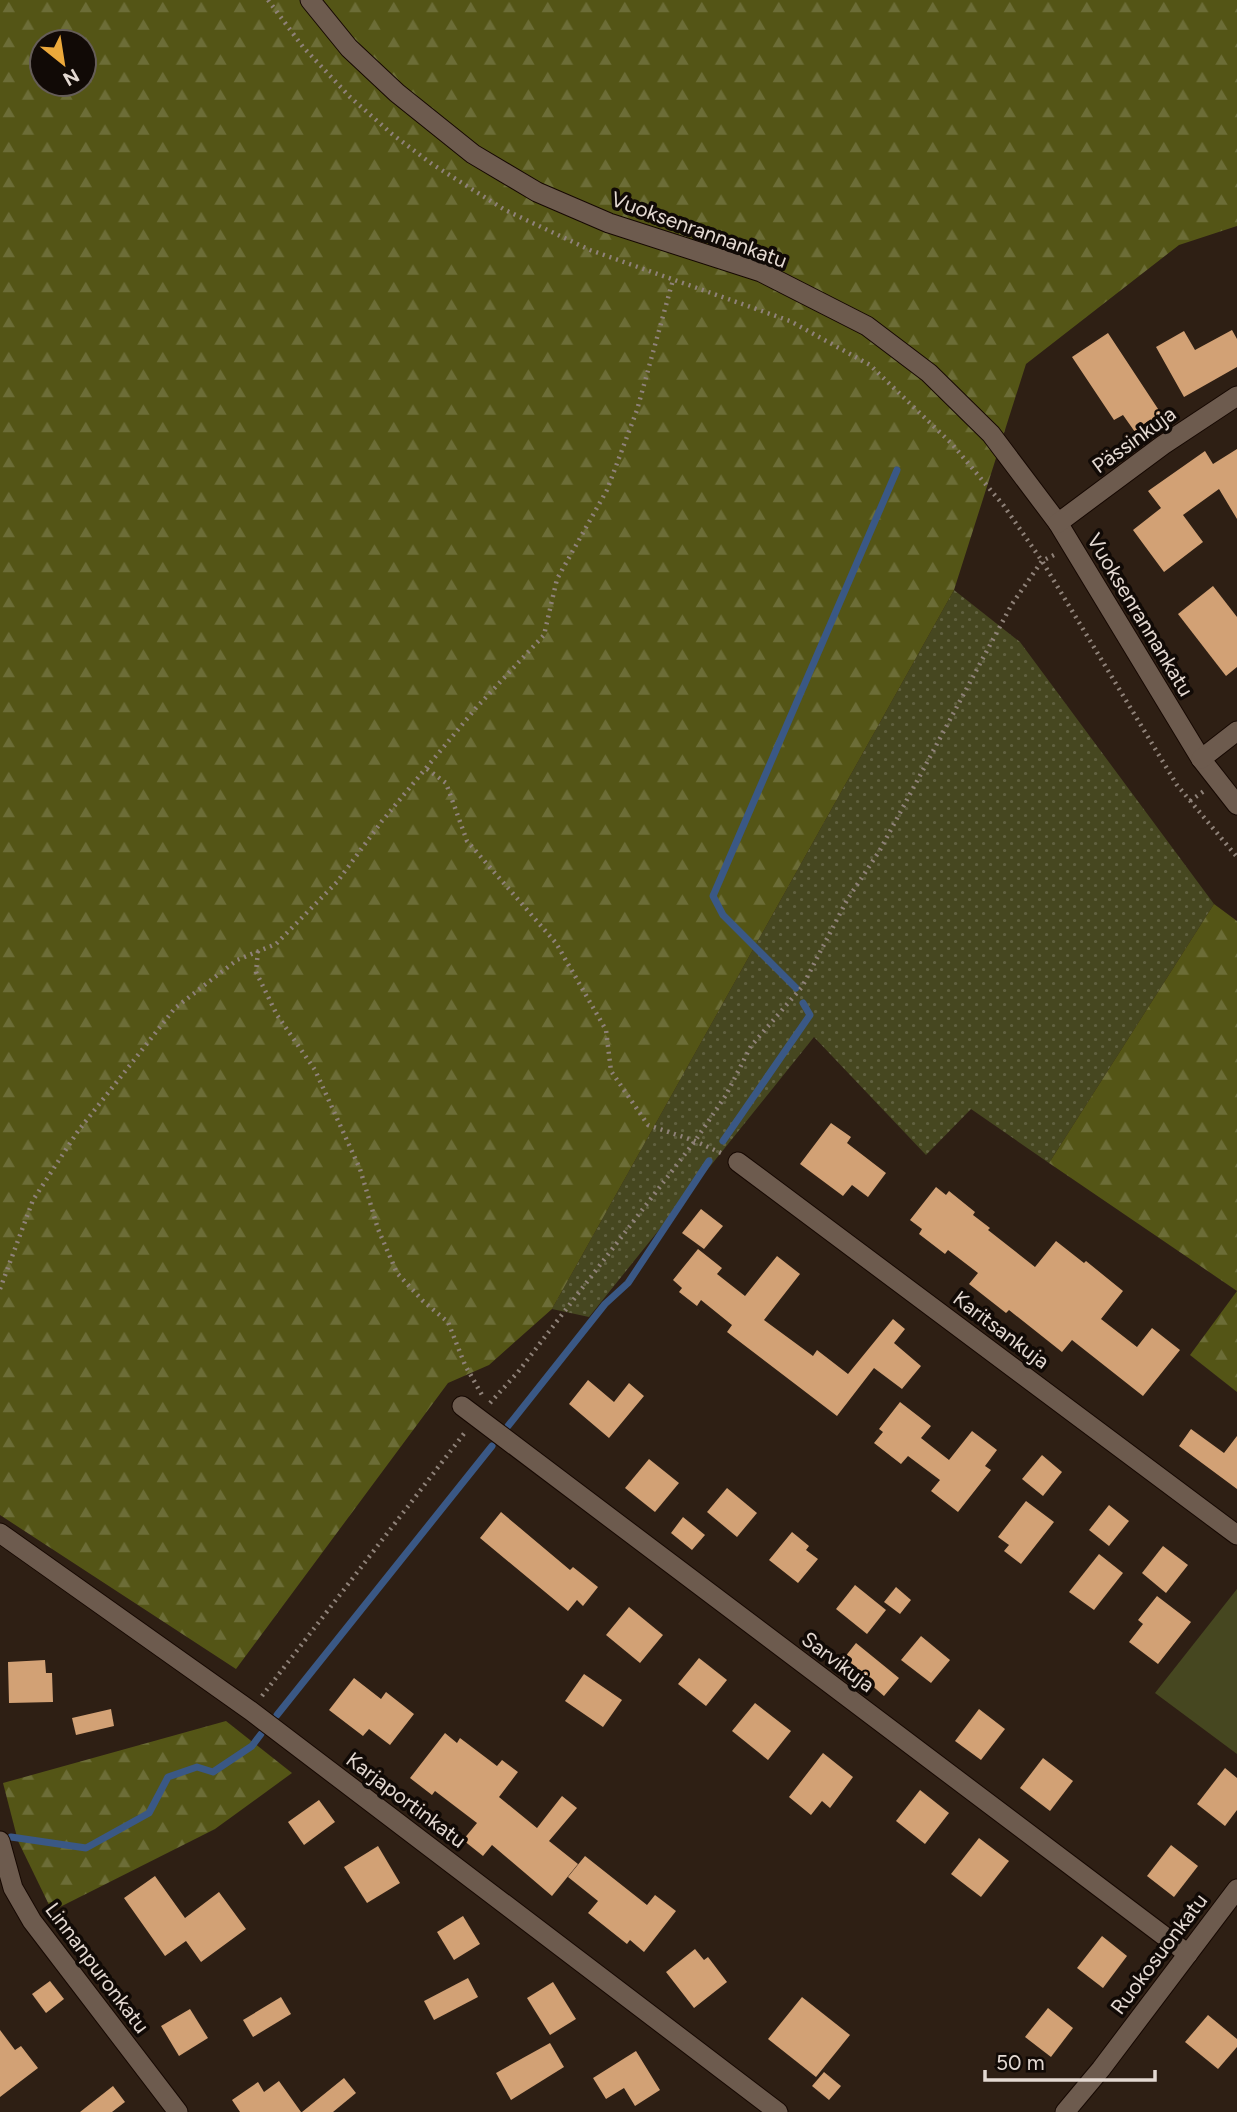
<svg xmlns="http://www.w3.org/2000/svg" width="1237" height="2112" font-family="Figtree,sans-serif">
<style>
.grass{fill:url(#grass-dots)}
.forest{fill:url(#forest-firs);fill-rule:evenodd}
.garden{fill:#464720}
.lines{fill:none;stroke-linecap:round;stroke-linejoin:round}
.stream{stroke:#3a5885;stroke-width:7}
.building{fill:#d2a175}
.minor-casing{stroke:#160802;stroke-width:21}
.path{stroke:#8f8279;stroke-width:4.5;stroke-dasharray:2 5;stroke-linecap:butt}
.minor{stroke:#6d5b4e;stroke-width:19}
.labels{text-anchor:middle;stroke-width:7;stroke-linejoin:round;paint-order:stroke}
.street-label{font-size:21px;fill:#e4d9d2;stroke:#110a06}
</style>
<defs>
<pattern id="grass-dots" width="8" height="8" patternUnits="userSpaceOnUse" patternTransform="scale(1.75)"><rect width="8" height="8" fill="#464720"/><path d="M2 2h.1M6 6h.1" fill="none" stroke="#616140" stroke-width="1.8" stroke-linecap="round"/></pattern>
<pattern id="forest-firs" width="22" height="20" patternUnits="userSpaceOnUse" patternTransform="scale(1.75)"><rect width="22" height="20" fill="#545516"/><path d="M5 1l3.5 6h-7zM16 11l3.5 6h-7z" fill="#6c6d37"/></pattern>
</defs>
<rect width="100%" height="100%" fill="#2e1f14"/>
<!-- grass -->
<polygon class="grass" points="954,590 1020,642 1214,904 1049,1163 971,1109 926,1155 814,1037 589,1317 552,1309"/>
<!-- forest -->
<g class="forest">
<path d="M0 0H1237V226L1179 245 1026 364 954 590 552 1309 489 1365 448 1383 236 1669 0 1515ZM42 42H84V84H42Z"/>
<polygon points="1214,904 1237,921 1237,1291 1049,1163"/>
<polygon points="1237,1291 1237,1392 1190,1355"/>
<polygon points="226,1721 292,1773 215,1829 52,1911 18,1841 3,1783"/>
</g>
<!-- garden -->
<polygon class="garden" points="1237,1589 1237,1754 1155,1693"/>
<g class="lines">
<!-- stream -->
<g class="stream">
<polyline points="796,988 723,915 713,896 897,470"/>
<polyline points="723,1141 810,1015 803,1003"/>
<polyline points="508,1426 605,1304 628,1283 709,1161"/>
<polyline points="277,1715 492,1446"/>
<polyline points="11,1837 86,1848 149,1813 168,1777 197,1767 213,1772 252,1746 261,1734"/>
</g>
</g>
<!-- building -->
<g class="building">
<polygon points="1232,330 1237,339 1237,367 1184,397 1156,347 1184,331 1195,350"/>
<polygon points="1108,333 1162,415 1135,432 1123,415 1114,420 1072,357"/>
<polygon points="1237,449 1237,519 1219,489 1183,515 1203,542 1164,572 1133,530 1161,508 1148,491 1205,451 1213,464"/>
<polygon points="1213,586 1237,617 1237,667 1226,676 1178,614"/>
<polygon points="831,1123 851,1137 847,1143 886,1173 868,1197 852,1185 843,1196 800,1164"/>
<polygon points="936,1187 946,1195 949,1191 975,1212 973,1215 990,1228 988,1230 1035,1267 1056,1241 1084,1263 1086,1261 1123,1291 1101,1319 1137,1347 1152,1328 1180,1350 1143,1396 1072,1340 1062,1352 1009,1310 1006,1313 969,1284 978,1273 948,1250 945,1254 919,1234 922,1229 910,1220"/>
<polygon points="701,1209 723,1226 704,1249 682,1233"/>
<polygon points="698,1249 722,1268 717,1274 745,1296 777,1256 800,1274 764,1320 813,1356 817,1350 848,1374 893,1319 905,1329 894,1343 921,1366 902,1389 874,1368 837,1416 727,1332 732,1325 701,1300 697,1306 679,1292 682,1288 673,1280"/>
<polygon points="588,1380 614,1402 629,1383 644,1396 609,1438 569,1404"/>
<polygon points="900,1402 931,1426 921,1438 949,1460 972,1431 997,1450 985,1466 991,1470 958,1512 931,1491 940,1480 908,1456 901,1464 874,1443 883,1432 879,1429"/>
<polygon points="1191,1429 1224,1453 1237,1436 1237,1489 1179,1446"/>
<polygon points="1042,1455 1062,1472 1043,1496 1022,1479"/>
<polygon points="649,1459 679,1483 655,1512 625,1488"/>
<polygon points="727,1488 757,1513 737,1537 707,1512"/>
<polygon points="1026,1501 1054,1522 1021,1564 1004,1551 1009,1545 998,1537"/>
<polygon points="1109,1505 1129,1521 1109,1546 1089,1530"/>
<polygon points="501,1512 570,1570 573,1567 598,1587 583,1606 577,1600 568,1611 480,1538"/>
<polygon points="683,1517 705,1535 692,1550 671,1533"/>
<polygon points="792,1532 809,1546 806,1550 818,1559 798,1583 769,1560"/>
<polygon points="1163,1546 1188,1565 1166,1593 1142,1573"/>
<polygon points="1099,1554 1123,1573 1094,1610 1069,1592"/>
<polygon points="855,1585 886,1610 867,1634 836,1609"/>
<polygon points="896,1587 911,1600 900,1614 884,1602"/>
<polygon points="1157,1596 1191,1622 1158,1664 1129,1642 1143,1624 1138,1620"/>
<polygon points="629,1607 663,1635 640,1663 606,1635"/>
<polygon points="921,1636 950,1660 931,1683 901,1660"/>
<polygon points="856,1643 899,1678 884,1696 862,1677 864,1674 844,1658"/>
<polygon points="699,1658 727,1680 706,1706 678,1684"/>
<polygon points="45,1660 46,1673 52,1673 53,1702 9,1703 8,1662"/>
<polygon points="584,1674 622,1700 603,1727 565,1701"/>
<polygon points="354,1678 381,1699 386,1692 414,1714 390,1745 369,1729 363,1736 329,1710"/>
<polygon points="755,1703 791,1731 768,1760 732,1731"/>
<polygon points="111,1709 114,1726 76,1735 72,1718"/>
<polygon points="979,1709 1005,1729 981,1760 955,1741"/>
<polygon points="445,1733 457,1743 460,1738 497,1766 502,1760 518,1772 499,1797 537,1828 562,1796 577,1808 549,1841 578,1864 552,1896 492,1845 483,1856 463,1840 477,1823 435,1791 432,1795 410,1778"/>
<polygon points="823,1753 853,1777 830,1808 822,1801 811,1815 789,1797"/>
<polygon points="1043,1758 1073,1781 1050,1811 1020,1788"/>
<polygon points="1225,1768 1237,1778 1237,1810 1225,1826 1197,1804"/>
<polygon points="920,1790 949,1813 925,1844 896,1821"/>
<polygon points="319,1800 335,1822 304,1845 288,1822"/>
<polygon points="979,1838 1009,1861 981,1897 951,1874"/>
<polygon points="1171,1845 1198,1866 1174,1897 1147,1876"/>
<polygon points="378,1846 400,1883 367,1903 344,1867"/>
<polygon points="585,1856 647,1905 655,1895 676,1911 644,1952 630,1940 627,1944 588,1913 598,1901 568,1877"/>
<polygon points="155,1876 185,1918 219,1892 246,1929 201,1962 186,1941 165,1956 124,1898"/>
<polygon points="463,1916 480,1944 454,1960 437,1932"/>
<polygon points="1102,1936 1127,1956 1103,1988 1077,1968"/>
<polygon points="695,1949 704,1960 708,1957 727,1982 694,2008 666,1972"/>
<polygon points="468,1978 478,1997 434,2020 424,2001"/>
<polygon points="50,1981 64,1999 46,2013 32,1994"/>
<polygon points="553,1982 576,2019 550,2035 527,1998"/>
<polygon points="281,1997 291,2014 253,2037 243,2020"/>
<polygon points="802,1997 850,2035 816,2077 768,2039"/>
<polygon points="1048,2008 1073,2028 1051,2057 1025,2037"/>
<polygon points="190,2009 208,2038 179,2056 161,2026"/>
<polygon points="1208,2015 1237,2039 1237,2047 1218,2069 1185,2042"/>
<polygon points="0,2030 15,2050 21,2046 38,2068 0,2097"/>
<polygon points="550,2043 564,2067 511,2100 496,2073"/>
<polygon points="636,2051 660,2090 635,2106 624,2088 606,2099 593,2078"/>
<polygon points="824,2072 841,2086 829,2100 812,2086"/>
<polygon points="344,2078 356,2093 333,2112 302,2112"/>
<polygon points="279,2081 301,2112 240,2112 232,2100 258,2082 264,2092"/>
<polygon points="113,2086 125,2102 112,2112 80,2112"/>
</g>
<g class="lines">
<defs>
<g id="minor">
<polyline points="310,0 349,48 397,93 473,154 537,192 609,223 761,272 867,326 929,373 991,434 1058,523 1201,759 1237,805"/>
<polyline points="1058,523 1163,445 1237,396"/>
<polyline points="1201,759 1237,731"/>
<polyline points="738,1162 1237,1535"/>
<polyline points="462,1406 1188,1954"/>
<polyline points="0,1533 251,1711 778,2112"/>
<polyline points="0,1841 13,1888 32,1921 178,2112"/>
<polyline points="1065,2112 1101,2069 1237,1889"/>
</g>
</defs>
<!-- minor casing -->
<use href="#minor" class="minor-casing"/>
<!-- path -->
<g class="path">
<polyline points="268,0 303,47 350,97 392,134 432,164 505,210 590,250 790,321 870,365 952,444 1004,506 1042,561 1177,785 1237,857"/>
<polyline points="427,769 446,783 467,841 556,943 606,1030 611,1071 648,1125 695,1141 721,1153"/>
<polyline points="1190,801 1204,791"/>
<polyline points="258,951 256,972 277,1015 315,1070 360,1169 378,1229 397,1273 423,1301 448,1322 465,1365 482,1395"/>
<polyline points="0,1289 33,1200 78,1131 175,1008 237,960 276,944 337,882 382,821 476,708 544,635 557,579 607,490 637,410 673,280"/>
<polyline points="490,1403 518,1372 695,1141 726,1095 751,1046 802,987 847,900 880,850 1012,604 1042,561 1056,554"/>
<polyline points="262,1696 466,1431"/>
</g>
<!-- minor -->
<use href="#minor" class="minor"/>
</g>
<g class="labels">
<!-- street labels -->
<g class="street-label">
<text transform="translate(699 230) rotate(20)" y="7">Vuoksenrannankatu</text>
<text transform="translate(1134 440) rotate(-36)" y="7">Pässinkuja</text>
<text transform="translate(1140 615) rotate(59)" y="7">Vuoksenrannankatu</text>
<text transform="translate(1001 1330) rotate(37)" y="7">Karitsankuja</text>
<text transform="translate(838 1662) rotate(37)" y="7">Sarvikuja</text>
<text transform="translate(406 1800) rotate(37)" y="7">Karjaportinkatu</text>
<text transform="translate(1159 1954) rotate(-53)" y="7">Ruokosuonkatu</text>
<text transform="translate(97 1968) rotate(53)" y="7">Linnanpuronkatu</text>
</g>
</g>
<!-- north arrow -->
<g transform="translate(63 63) rotate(150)"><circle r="33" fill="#110a06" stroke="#655d58" stroke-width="2"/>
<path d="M0-5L12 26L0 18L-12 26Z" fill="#eca93b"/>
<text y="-10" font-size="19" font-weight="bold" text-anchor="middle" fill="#e4d9d2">N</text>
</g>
<!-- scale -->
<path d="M985 2070v10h170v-10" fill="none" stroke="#e4d9d2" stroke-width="3.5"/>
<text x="996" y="2070" font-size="21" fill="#e4d9d2" stroke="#110a06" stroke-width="5" paint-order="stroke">50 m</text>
</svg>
